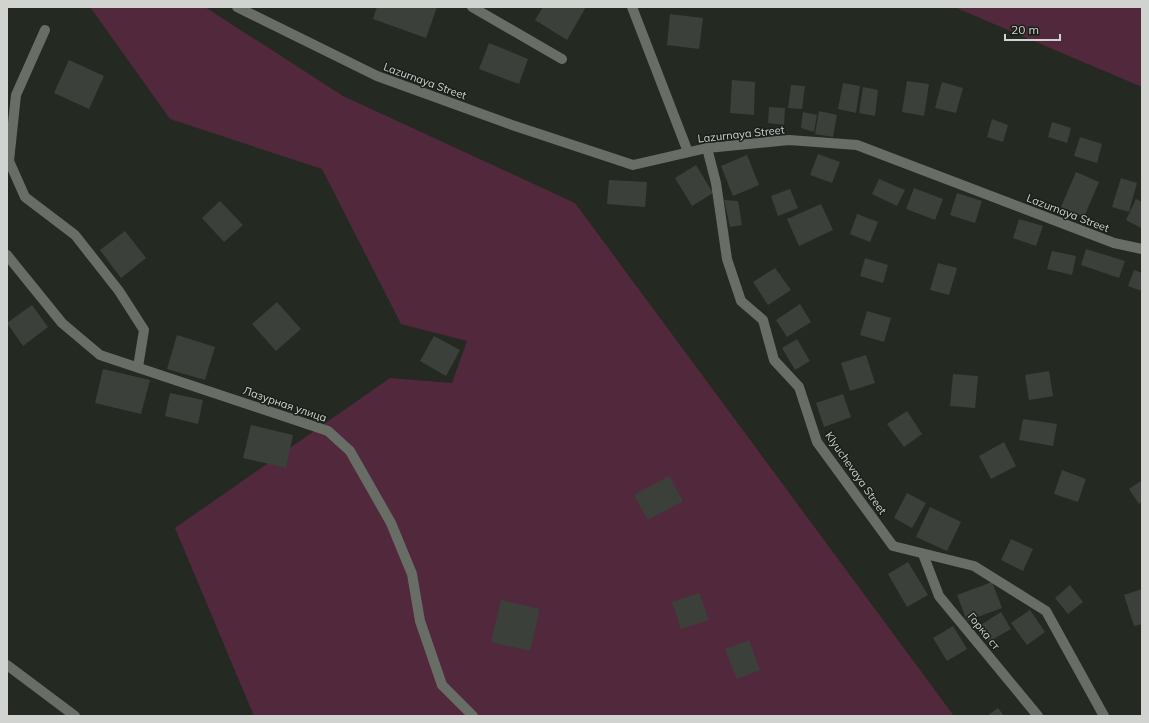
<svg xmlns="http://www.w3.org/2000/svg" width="1149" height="723" font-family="Mulish,sans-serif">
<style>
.green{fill:#52283d}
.building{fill:#3b413a}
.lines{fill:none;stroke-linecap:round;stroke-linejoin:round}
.minor{stroke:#686e66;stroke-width:10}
.labels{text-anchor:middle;stroke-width:3;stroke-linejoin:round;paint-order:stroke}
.street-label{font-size:11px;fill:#d0d3cf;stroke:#1a1f19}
</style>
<rect width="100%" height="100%" fill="#242922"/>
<!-- green -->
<g class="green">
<polygon points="90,7 205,7 343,96 575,203 954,716 254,716 175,528 390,378 452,383 467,341 401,324 322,169 170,119"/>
<polygon points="954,7 1142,7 1142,87"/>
</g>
<!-- building -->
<g class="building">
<polygon points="377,7 437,7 426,38 373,19"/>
<polygon points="543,7 586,7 567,40 535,20"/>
<polygon points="670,14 703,18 699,49 667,45"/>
<polygon points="489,43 528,59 519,84 479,69"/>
<polygon points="69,60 104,76 89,109 54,93"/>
<polygon points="732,80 755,82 754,115 730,113"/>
<polygon points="907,81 929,84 924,116 902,112"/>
<polygon points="942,82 963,88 956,113 935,108"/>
<polygon points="843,83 860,86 856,113 838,109"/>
<polygon points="791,85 805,86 802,109 788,108"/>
<polygon points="863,87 878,90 875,116 859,113"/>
<polygon points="769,107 785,108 784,125 768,123"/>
<polygon points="819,111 837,115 833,137 815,134"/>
<polygon points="803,112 817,115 814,132 801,128"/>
<polygon points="992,119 1008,125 1003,142 987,137"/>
<polygon points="1052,122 1071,128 1067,143 1048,137"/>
<polygon points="1080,137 1102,144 1097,163 1074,156"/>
<polygon points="818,154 840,162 832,183 810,175"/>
<polygon points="747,155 759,185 733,196 721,166"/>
<polygon points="696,165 713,193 692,206 675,178"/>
<polygon points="1076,172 1099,182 1084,217 1061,207"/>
<polygon points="1121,178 1137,183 1129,212 1112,207"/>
<polygon points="879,179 905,190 897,206 872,194"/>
<polygon points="609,180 647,182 645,207 607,204"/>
<polygon points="914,188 943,199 935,220 906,209"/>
<polygon points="790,189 798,208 778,216 771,196"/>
<polygon points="957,193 982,201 975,223 950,215"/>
<polygon points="1136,199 1142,202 1141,228 1126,220"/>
<polygon points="724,200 738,201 742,225 730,227"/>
<polygon points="220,201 243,225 224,242 202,218"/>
<polygon points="821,204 833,230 799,246 787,219"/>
<polygon points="857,214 878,222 870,242 850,234"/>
<polygon points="1019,219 1043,226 1036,246 1013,238"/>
<polygon points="125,231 146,258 121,278 100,250"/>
<polygon points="1086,249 1125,261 1119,278 1081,265"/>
<polygon points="1052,251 1076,256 1072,275 1047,269"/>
<polygon points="865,258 888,265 883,283 860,276"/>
<polygon points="938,263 957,268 949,295 930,290"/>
<polygon points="775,268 791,290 768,305 753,282"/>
<polygon points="1134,270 1142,273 1142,291 1128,286"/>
<polygon points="277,302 301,329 276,351 252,324"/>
<polygon points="800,304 811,322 787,337 776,320"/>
<polygon points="32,305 48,327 23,346 7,323"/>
<polygon points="867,311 891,318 884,342 860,335"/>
<polygon points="177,335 215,347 205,380 167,369"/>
<polygon points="434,336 460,350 446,376 420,361"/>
<polygon points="797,339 810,361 795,370 782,348"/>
<polygon points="866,355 875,383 850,391 841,363"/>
<polygon points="103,369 150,380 141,414 95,403"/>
<polygon points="1049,371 1053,396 1029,400 1025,375"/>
<polygon points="953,374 978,376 975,408 950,406"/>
<polygon points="170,393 203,400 198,424 165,416"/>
<polygon points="843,394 851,417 824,427 816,403"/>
<polygon points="907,411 922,434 904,447 887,424"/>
<polygon points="1023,419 1057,424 1053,446 1019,440"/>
<polygon points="251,425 293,435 286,468 243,458"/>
<polygon points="1004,442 1016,466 991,479 979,456"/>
<polygon points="1062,470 1086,479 1078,502 1054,494"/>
<polygon points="669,476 683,501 648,520 634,495"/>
<polygon points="1142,480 1142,502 1139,504 1129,489"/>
<polygon points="907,493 926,503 912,528 894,518"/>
<polygon points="930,507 961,522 947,551 916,537"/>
<polygon points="1011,539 1033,549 1023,571 1001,560"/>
<polygon points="908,562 928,595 907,607 888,574"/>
<polygon points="992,582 1002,608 967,621 957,595"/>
<polygon points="1070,585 1083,602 1068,614 1055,598"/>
<polygon points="1142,589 1142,624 1134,626 1124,595"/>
<polygon points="699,593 709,620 681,629 672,602"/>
<polygon points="501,600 540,609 530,651 491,642"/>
<polygon points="1030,610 1045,632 1027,645 1011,623"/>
<polygon points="1001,612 1011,629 988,642 979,626"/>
<polygon points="953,626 967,649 947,661 933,638"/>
<polygon points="749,640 760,670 737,679 725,649"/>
<polygon points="998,708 1004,716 987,716"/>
</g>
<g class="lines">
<!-- minor -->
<g class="minor">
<polyline points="237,7 377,76 512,125 633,165 707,148 789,140 857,145 1114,243 1142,249"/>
<polyline points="472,7 562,59"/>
<polyline points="632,7 688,152"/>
<polyline points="45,30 16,95 9,161 25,197 75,235 119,291 144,330 138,367"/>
<polyline points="707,148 716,183 727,259 741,301 763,320 774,360 799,387 817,442 893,546 974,566 1046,611 1104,716"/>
<polyline points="7,255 62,323 100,355 328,431 350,451 391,523 412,574 420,621 442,685 473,716"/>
<polyline points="923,554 939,596 1038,716"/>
<polyline points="7,665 75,716"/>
</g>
</g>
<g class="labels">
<!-- street labels -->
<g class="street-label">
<text transform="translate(425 81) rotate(20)" y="4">Lazurnaya Street</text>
<text transform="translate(741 134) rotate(-6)" y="4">Lazurnaya Street</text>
<text transform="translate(1068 213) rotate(21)" y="4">Lazurnaya Street</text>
<text transform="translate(285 404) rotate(19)" y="4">Лазурная улица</text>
<text transform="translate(856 473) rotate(55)" y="4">Klyuchevaya Street</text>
<text transform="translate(984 631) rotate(51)" y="4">Горка ст</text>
</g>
</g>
<!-- border -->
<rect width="1149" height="723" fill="none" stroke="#d0d3cf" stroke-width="16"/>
<!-- scale -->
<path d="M1005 34v6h55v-6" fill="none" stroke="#d0d3cf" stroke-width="2"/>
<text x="1011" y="34" font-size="12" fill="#d0d3cf" stroke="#1a1f19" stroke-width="3" paint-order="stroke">20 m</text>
</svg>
